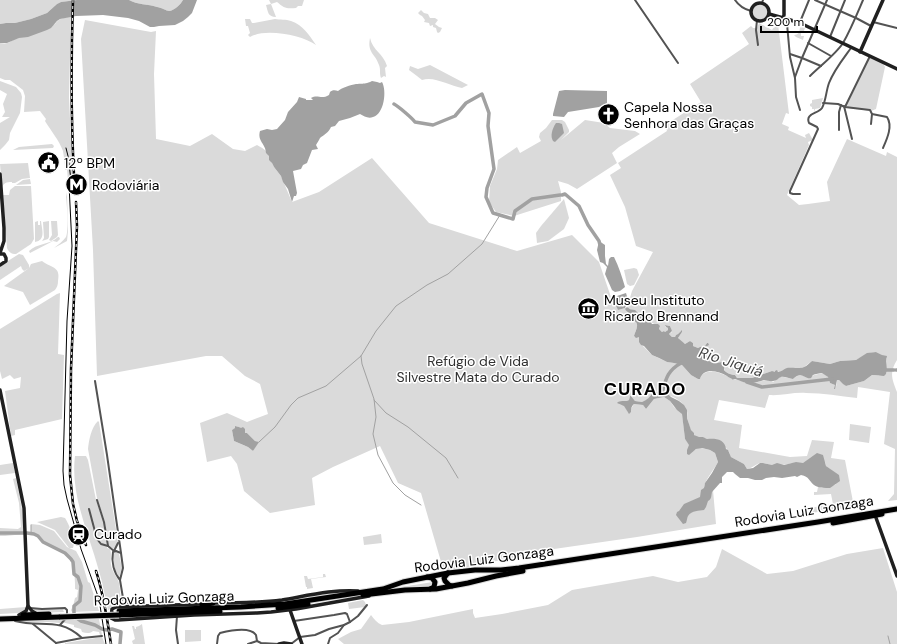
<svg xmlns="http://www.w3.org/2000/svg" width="897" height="644" font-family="'DM Sans',sans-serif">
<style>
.green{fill:#dadada;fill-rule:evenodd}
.water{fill:#a1a1a1}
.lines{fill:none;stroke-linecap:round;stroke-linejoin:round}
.stream{stroke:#a1a1a1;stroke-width:1}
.river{stroke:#a1a1a1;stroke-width:3.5}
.highway-casing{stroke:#dbdbdb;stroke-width:7}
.street{stroke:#535353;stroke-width:2}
.secondary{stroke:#202020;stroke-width:3.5}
.highway{stroke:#000;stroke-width:5}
.tram{stroke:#000;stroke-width:1}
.rail-casing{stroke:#000;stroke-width:2.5}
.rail{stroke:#fff;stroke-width:1;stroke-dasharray:3;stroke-linecap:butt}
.highway-bridge-casing{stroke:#dbdbdb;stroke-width:7;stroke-linecap:butt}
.highway-bridge{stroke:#000;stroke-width:5}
.labels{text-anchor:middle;stroke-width:3;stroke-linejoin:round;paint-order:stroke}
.poi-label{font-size:14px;fill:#000;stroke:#fff;text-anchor:start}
.park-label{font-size:14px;fill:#313131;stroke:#fff}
.street-label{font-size:14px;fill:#000;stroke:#fff}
.water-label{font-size:15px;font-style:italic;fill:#424242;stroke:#fff}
.district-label{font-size:18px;font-weight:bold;letter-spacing:1px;fill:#000;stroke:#fff}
</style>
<rect width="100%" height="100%" fill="#fff"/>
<!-- green -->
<g class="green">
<polygon points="0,0 77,0 61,2 57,4 47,13 31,19 15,23 6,23 0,24"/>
<path d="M129 0H183C181 4 174 11 169 11 167 11 160 7 157 7 148 4 137 5 129 0Z"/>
<path d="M269 0H304L302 6H298L296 8C286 9 284 8 277 2L271 4 276 17C268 17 268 12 266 5L271 4Z"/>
<circle cx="760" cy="12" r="8"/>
<polygon points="421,10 424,13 428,14 430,18 435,18 438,20 435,24 439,27 442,28 440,32 438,33 437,32 436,28 433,27 433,25 430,26 429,23 424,22 425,20 422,16 420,15 418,13"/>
<path d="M71 16 69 97 71 141 73 180H68L67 170H65C65 164 64 157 63 151 59 140 51 131 45 121L46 119 40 111 24 112 25 96 23 90 10 80H5L0 78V43C10 45 10 40 18 38 31 34 43 29 55 24 59 18 64 18 71 16Z"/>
<path d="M245 19H250L252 23H254L275 19C280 20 286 19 291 21 303 25 309 35 316 45 302 35 265 28 250 37L248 35 250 33 248 26H246Z"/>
<path d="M85 20 151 32 156 31 154 74 156 139 190 146 212 134 233 149 245 151 257 145C264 149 269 151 270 160L272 163 274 167 281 176 292 202 319 192 372 158 429 223 517 251 572 235 599 262 614 306H616L618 310 625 308C626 309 627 310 628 311 631 313 634 312 635 317L633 320 634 322H636C639 326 635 332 634 336L635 337H639L642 345 652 355 667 362 674 363 682 365 691 375 698 379H700C704 367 719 372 727 376 730 377 730 379 733 379 736 380 739 380 742 381 747 383 743 383 748 383 757 384 764 378 773 382L780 377H784L793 379C798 374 803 375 809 378L814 375 823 373 828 377 830 383 835 385 836 387 837 380H839L846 386 864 381 872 375 879 376 886 374C888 369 884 363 887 358L876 352 869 353 856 360 840 361 830 364 812 361C809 363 807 365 804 367 799 369 793 367 788 369 782 370 783 373 776 371L775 373 772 371 752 378H737L735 375C731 375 726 373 724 369V367L722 362 715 363 706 360C705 354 702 350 707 345V343L705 346 700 347 698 348 693 346V343L690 341 685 344 681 342 678 338 682 332 681 331 678 334 676 335 675 337H672L669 334 672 332 670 326 666 325 665 327 668 328V330L665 332 664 331 662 332 659 329 660 327 645 319C643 311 632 312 627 308L632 291 653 252 636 246 625 207 610 175 621 168 618 163 667 131 665 125 701 102 690 84 749 44 742 33 751 26 753 28H757L759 23 772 30 774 27 778 24 789 114 786 113 782 124 789 127 788 130 806 138 805 135 809 133 813 140 808 142 809 145 787 195 799 205 808 204 830 201 827 182 847 139 886 156 887 152 897 157V360C889 373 892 379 897 392V500L888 501 894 494 895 449 884 444 890 392 858 387 857 398C840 396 823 393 806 393 794 392 781 396 769 395L765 408 719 400 714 420 742 425 739 448 790 457 807 456 812 440 834 442 831 458 845 460 854 507 811 513 810 508 833 504 831 494 814 495V492H817L818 487 835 485 837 482 835 473 826 466 825 462 809 459C807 461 807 462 804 463 801 464 797 462 794 463 787 464 779 466 772 465 769 465 766 463 762 463 756 463 753 468 747 469L744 464 731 457 730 455 729 452 726 448 711 439H707L702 437H697L694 435C693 433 692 432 691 430 690 429 688 420 687 418 687 415 688 412 686 409 682 398 664 393 654 392L648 399 642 402 635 401 631 396H630L629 400 619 404 624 405 628 412 630 413 631 409 634 404 643 405 646 409 654 399 664 397 670 401 674 407 682 413 685 439 689 444 693 451 698 448H701L710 450 715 453 718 462C714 470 706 478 704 487L713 490 716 524 637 537 554 549 444 572 421 493 398 483 380 446 333 467 312 478 315 505 270 513 244 491 237 464 231 456 207 462 200 423 227 413 247 422 268 414 260 384 245 376 222 356H206L97 376 93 250 81 39ZM235 426 239 427 244 431 245 433H247L255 441 258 442 253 451 248 447 243 445 234 441 232 430 236 428Z"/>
<path d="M800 26 805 28 804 31 801 33V36H804L803 40 796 37 794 35C799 35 800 31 800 26Z"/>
<path d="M370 38C373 51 383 53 387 66L385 68 386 77 384 76 381 78C379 73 381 70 379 65 375 53 367 53 370 38Z"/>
<polygon points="870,56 882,62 885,67 876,109 871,111 848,108 847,105"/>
<path d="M430 65 468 85 462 88C449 86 435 76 422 80L417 76 409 70 410 66 418 69Z"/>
<polygon points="0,81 16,87 21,93 22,97 20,113 10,133 9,140 5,145 0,150 0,123 10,117 2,117 5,112 3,104 7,94 0,90"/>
<polygon points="823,98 820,108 815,109 815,112 814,109 812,109 812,107 810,106 810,104 812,103 812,100"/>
<polygon points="552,120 562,120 565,122 569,130 569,132 561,140 585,120 604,123 610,128 635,131 640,134 619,147 612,153 617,163 577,189 568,184 558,181 561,192 561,201 514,216 496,212 489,202 490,186 497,169 498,160 517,147 520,153 541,141 539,137 540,133 546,128"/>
<polygon points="52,144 54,146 53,148 13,150 19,147"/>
<path d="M28 163 30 178 22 179 15 183H12V182C6 182 4 183 2 187L0 164Z"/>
<polygon points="30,179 31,184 16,185 23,180"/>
<path d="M15 186H31L34 239 31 244 16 254C11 254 9 252 7 248L3 195H9L10 190Z"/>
<path d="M67 192 68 231 67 241 54 248C58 245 63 241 66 237 69 231 67 205 66 197Z"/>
<polygon points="564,199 569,218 564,229 548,241 537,243 536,233 541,226"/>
<path d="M38 221V225H40V221H41C42 230 46 240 35 242V222Z"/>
<polygon points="49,221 49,237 48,239 42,241 44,238 43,222"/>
<polygon points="51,221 57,221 58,235 57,237 51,241 49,240 52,235"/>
<path d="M58 237H59L60 239 57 242 53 241 30 253 29 251C37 243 50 245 58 237Z"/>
<path d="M19 254 23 255 29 265V268L31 264 42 261C51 268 61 266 58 281 58 285 57 287 55 290L30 305 23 292 4 286 29 268 24 271 22 269 21 266 0 280V266Z"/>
<polygon points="634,268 637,269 639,275 634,285 630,286 627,284 624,270"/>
<polygon points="60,293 58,354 64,355 62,419 15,430 15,435 11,436 5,391 20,388 21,377 14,379 10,375 2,379 0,371 0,329 57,294"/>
<path d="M98 421 99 422 118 542 114 549 108 546 105 522 97 498 88 449C89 440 91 428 98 421Z"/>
<polygon points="850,424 871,427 869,443 849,440"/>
<path d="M75 456H86L88 460 96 500 104 523 107 548 110 549C112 554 110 560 111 565 112 571 115 574 118 580 120 585 120 593 121 599L117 605 111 607 109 610H108C105 597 103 584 99 571 89 534 70 495 75 456Z"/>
<polygon points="13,463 15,473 0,475 0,465"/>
<polygon points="16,478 22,509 25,534 5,536 0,536 0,528 18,529 21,527 19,503 13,479"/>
<path d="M61 517 65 518C69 524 76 541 73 548H69L55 530 37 522Z"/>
<polygon points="31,524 40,525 54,531 67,547 76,551 82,562 88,582 90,583 99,611 72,612 71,610 73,606 75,598 77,597 78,590 75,589 75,584 74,564 71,559 62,551 43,542 38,536 31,534"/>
<polygon points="381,534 382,543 364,545 363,537"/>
<path d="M883 548 897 592V644H344L338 639 351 632 361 629 371 615C374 619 377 623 382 625L409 622 473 609V613L475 618 502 614 548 605 572 590 653 576 678 582 707 577 716 567 722 549 767 574 793 571 847 554Z"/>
<path d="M115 552H118L119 554 122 568 119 578C115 571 110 558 115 552Z"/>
<polygon points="323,574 325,574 326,577 311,579 313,588 307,589 307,587 306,587 304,576 307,576 308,579 323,577"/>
<polygon points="433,582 433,584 430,588 382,590"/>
<polygon points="363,600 365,602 366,605 365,607 349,609 348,603"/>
<polygon points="26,607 24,611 18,613 0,614 0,609"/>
<polygon points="31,608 62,608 64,612 39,613"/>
<path d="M99 619 102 635H100L99 632 93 631C90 634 86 633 82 632L81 629 74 627V625L61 622 60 623 48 622H21V620Z"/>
<polygon points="142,624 145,644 133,644 132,641 135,639 132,626 134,626 135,629 136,629 136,627 139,626"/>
<polygon points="185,630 201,630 201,641 185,642"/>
<polygon points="102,637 105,644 65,644 65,643"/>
</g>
<!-- water -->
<g class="water">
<path d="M77 0H129C137 5 148 4 157 7 160 7 167 11 169 11 174 11 181 4 183 0H197L192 13 188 17 183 21 175 25 159 26 154 27H150L139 21 128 18 103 15 76 16 60 19 57 21 51 28 47 30 28 37 19 38 7 43H0V24L6 23H15L31 19 47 13 57 4 61 2Z"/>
<path d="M372 81 377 82 380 83 382 82C387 91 384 114 373 117 368 119 364 116 360 114L350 118 339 121 335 126 331 127C329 132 324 135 320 138L319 140 316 145 318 149 312 150 307 163 303 165 301 169 293 171 297 193 296 196H294L292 202 288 189 283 182 281 176 274 167 272 163 269 160V156L266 153C266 144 257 141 260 131L267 129 272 130 277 129 285 120 288 112 297 102 299 97 306 99V100H313L311 98C318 94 321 100 329 95L330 92C332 90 335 90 338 91 341 88 351 85 356 84 363 83 364 85 372 81Z"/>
<polygon points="565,90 607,91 607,103 599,107 568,112 564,117 553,116 553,114 559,91"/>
<path d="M556 123H559L562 124 564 133 555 142 553 141C550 136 552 129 556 123Z"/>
<path d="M599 241 605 245V256L606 264 608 266 609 259 611 257H614C619 267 622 277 625 287L620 291 615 292 612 290 605 274 607 267 603 263 600 262 597 250Z"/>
<polygon points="626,293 628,300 625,308 618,310 615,304 617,296"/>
<path d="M627 309 635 310 639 314 644 316 645 319 650 321 652 324H658L660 326 659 329 662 332 664 331 665 332 668 330V328L666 327 665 325 670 326 672 331 669 334 672 337H675L676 335 678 334 682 330V332L678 338 685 344 690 341 693 343V346L698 348 700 347 705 346 707 343H708L709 345 705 347 703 351 705 355 708 357 706 360 715 363 722 362 724 365C724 366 724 369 724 370 726 373 732 375 735 375L737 378H752L772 371 775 372V371L777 370 778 372C784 371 783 369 787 368 789 367 800 369 804 367 807 366 809 363 812 361L830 364 840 361 856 360 867 353 876 352 882 355 887 356 886 361 887 370 886 374 884 376 872 375 864 381 846 386 843 384 839 380H837L835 389H834L835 385 830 383 828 377 822 373C820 373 815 374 813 375 812 376 812 377 811 378 805 380 802 370 793 379 790 379 784 376 781 377 778 378 777 381 773 381 769 382 766 379 761 381 756 382 752 384 746 383 742 382 739 380 735 379 734 379 732 380 732 379 730 378 728 377 727 376 718 371 704 367 700 379H698L691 375 682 365 674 363 667 362 659 358 652 355 644 346 641 345 639 342V337L636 338 634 336C635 332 639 326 636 322L633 321C636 314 635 314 628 311Z"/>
<path d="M653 392H660L669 395 671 397 679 401 684 405 687 410V418L691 430 694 433V435L699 437H703L707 439C715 438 725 439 726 449L728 450 731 457 744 464 747 469 753 468 760 463H763L772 465 777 463 784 465 796 462 803 463 817 453 823 455 826 466 839 475 840 481 830 488C825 488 818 488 814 485 808 480 810 477 801 475L797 477 795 476 782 478 774 477 766 478 762 480H755L748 478H740L735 474 733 472H727L722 477V483H720L712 492C711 496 712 499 708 501L706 507 704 510C699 511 692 510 688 516 687 518 687 520 686 523L683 524 676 515 677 512 679 511 684 504 700 497 701 490 704 488 705 483 712 473 718 462 715 453 710 450 702 448 696 449 689 455 687 454V450L689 445 685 439 682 414 677 410 670 401 664 397 654 399 646 409 643 405 634 404C631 407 631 409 631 412L629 414 624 406 617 403 618 402C622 400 626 402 629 400L630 396H631L635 401 642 402C647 400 650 397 653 392Z"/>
<polygon points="235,426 239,427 241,428 243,427 245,429 245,433 247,433 255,441 259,442 253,451 248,447 234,441 232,430 235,428"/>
</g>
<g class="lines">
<!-- stream -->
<g class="stream">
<polyline points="361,356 362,364 374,399 376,417 373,434 378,455 393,483 405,495 421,505"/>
<polyline points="374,400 386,413 408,427 446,458 458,478"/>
<polyline points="259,442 275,427 291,405 298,398 326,386 361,356 376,331 396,306 427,285 448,274 482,244 500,215"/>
<polyline points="31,525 31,534"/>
<polyline points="888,636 890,644"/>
</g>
<!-- river -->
<g class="river">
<path d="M394 104C398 106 412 118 415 122L433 125 455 116 466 103 482 94 489 113 488 126 494 169 487 188 486 197 493 213 513 219 515 211 532 199 560 195"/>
<polyline points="562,195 565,194 579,206 588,225 599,241 600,245"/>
<polyline points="627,309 638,319"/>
<polyline points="883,370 894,370"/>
<polyline points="896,370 897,370"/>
<polyline points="747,382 762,387 832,379"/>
<path d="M662 393C666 379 667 371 681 363"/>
<polyline points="0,533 27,533 34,534 38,536 43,542 65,553 71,559 73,562 74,574 78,577 81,586 80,601 74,606 74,616 81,621 95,625 102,629 107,630 112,629 121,632 120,644"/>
</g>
<defs>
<g id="highway">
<polyline points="833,523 882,514"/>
<polyline points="448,573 444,578 445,581 449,585 452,586"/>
<polyline points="427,577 432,578 435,582 434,587 430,589"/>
<polyline points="363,595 405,590 436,589 468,583 496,576 523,571"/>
<polyline points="202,605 213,603"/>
<polyline points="278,608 308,604"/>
<polyline points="119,611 241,607 285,604 383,589 403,582 448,573 475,570 501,570 519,568 818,522 897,509"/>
<polyline points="23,615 49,614"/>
<polyline points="119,615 220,611"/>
<polyline points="0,619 60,617"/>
</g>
</defs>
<!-- highway casing -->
<use href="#highway" class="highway-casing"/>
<!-- street -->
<g class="street">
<polyline points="635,0 678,63"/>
<path d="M735 0C739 6 743 9 751 11"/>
<polyline points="815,0 856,18 871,26"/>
<polyline points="762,3 763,0"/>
<polyline points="787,19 787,24 790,57 795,78 796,97 800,110"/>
<polyline points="757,20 756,30 758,45"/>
<polyline points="800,22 809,0"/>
<polyline points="873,22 897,28"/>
<polyline points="830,37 845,0"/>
<polyline points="808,43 831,56"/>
<polyline points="790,54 802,58 821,66"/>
<path d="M810 76C820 66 836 54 843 43 851 29 857 14 863 0"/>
<polyline points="795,77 802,58 827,0"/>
<path d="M823 103 838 104 845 107 870 110 872 114 887 117C893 126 887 139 883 148"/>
<polyline points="844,106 852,139"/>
<polyline points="845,107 870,56"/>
<polyline points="871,124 872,114"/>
<polyline points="839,130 839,112 841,105"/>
<path d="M800 194H793L790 193V191L818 129 817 127 809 123C805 113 818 114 822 108 826 101 826 91 829 83 834 70 843 59 851 48"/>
<polyline points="95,381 107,455 121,553"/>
<polyline points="97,500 104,522 108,546 114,551 118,543"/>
<polyline points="89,509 97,539 101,544 108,546"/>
<polyline points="123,598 128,603 133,606"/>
<path d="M117 606 120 603 123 598 120 580 123 568 121 553 116 551 113 552C111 562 114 573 120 580"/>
<polyline points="30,608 42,609 65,608 67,610 67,617 60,625"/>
<polyline points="177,616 176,630 178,644"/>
<path d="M15 621C41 628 58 616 82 638"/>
<polyline points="294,621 334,615 345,613 347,614 350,622"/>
<polyline points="33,624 56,643"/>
<polyline points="56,643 82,638 102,636"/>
<path d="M217 644 218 636 220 633C228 631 250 626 256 635 256 635 257 641 257 641"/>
<polyline points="248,644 257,641 261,643 279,644"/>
<polyline points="291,644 300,637 315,635 329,629 344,625"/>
<polyline points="328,644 330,638 338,633 344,625 350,622 358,616 367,605"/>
</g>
<!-- secondary -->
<g class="secondary">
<circle cx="760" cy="12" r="9"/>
<polyline points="769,14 787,19 800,23 897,69"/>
<polyline points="783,18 784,15 784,0"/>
<polyline points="860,52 883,0"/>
<polyline points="0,174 4,228 4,241 0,253"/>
<polyline points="0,254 4,254 6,258 6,261 0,265"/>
<polyline points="0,390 24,508 28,606 26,611 19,615"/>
<polyline points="875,515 897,576"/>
<path d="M211 603C235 603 259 603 282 600 306 596 335 589 358 591"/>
<polyline points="203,604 116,607 112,609 111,618 115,620 118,620 194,615 257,613 271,612 296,609 369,596"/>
<polyline points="28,606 32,611 37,614"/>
<polyline points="290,610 302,644"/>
<polyline points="279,644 284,643 291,644"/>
</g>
<!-- highway -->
<use href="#highway" class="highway"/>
<!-- tram -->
<g class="tram">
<polyline points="66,148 68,156 71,180"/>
<polyline points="69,184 72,246 67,321 63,471 64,485 67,499 81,549 99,599 106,644"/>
</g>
<defs>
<g id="rail">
<path d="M73 0C71 58 71 117 74 175"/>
<polyline points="76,202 77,226 71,369 70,475 73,504 77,521 86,545"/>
<path d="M96 571C104 595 107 619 111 644"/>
</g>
</defs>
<!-- rail casing -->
<use href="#rail" class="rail-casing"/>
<!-- rail -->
<use href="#rail" class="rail"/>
<defs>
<polyline id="highway-bridge" points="60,617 119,615"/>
</defs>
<!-- highway-bridge casing -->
<use href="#highway-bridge" class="highway-bridge-casing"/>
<!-- highway-bridge -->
<use href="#highway-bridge" class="highway-bridge"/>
</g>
<!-- icons -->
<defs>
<symbol id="church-disc" viewBox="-11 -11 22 22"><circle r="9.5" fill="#000" stroke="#fff"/><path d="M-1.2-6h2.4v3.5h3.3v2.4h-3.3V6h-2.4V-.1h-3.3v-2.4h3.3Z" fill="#fff"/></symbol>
<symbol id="civic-disc" viewBox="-11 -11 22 22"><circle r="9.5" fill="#000" stroke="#fff"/><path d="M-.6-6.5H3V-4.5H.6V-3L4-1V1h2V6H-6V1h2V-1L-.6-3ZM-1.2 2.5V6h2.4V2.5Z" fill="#fff"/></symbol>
<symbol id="metro-disc" viewBox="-11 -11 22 22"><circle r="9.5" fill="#000" stroke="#fff"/><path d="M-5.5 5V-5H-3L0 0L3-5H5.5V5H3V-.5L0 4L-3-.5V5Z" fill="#fff"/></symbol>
<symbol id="museum-disc" viewBox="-11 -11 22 22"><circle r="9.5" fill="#000" stroke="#fff"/><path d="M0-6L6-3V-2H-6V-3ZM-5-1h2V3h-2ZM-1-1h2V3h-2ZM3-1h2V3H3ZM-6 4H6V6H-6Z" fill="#fff"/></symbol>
<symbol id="station-disc" viewBox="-11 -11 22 22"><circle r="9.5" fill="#000" stroke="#fff"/><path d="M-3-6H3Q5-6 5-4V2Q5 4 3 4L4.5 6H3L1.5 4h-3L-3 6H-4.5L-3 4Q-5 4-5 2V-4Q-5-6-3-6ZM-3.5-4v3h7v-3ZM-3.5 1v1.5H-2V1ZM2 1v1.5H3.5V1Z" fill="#fff"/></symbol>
</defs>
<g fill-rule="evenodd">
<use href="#church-disc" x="596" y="102" width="25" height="25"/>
<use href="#civic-disc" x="36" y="150" width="25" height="25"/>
<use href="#metro-disc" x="64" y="172" width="25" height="25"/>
<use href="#museum-disc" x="576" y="296" width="25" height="25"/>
<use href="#station-disc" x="66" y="522" width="25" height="25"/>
</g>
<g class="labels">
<!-- poi labels -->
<g class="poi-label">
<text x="624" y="112">Capela Nossa<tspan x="624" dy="16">Senhora das Graças</tspan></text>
<text x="64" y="168">12º BPM</text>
<text x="92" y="190">Rodoviária</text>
<text x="604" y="305">Museu Instituto<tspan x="604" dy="16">Ricardo Brennand</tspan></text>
<text x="94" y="539">Curado</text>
</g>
<!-- park labels -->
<g class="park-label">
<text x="478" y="366">Refúgio de Vida<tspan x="478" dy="16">Silvestre Mata do Curado</tspan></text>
</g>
<!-- street labels -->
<g class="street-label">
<text transform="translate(804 511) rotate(-9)" y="5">Rodovia Luiz Gonzaga</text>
<text transform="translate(484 559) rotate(-7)" y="5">Rodovia Luiz Gonzaga</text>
<text transform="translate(164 598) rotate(-2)" y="5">Rodovia Luiz Gonzaga</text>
</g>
<!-- water labels -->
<g class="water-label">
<text transform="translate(731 362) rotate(18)" y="5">Rio Jiquiá</text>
</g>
<!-- district labels -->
<g class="district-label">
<text x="645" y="395">CURADO</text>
</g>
</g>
<!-- scale -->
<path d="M761 26v6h56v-6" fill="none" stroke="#000000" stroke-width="2"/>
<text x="767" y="26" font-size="12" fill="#000000" stroke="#ffffff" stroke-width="3" paint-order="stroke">200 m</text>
</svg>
